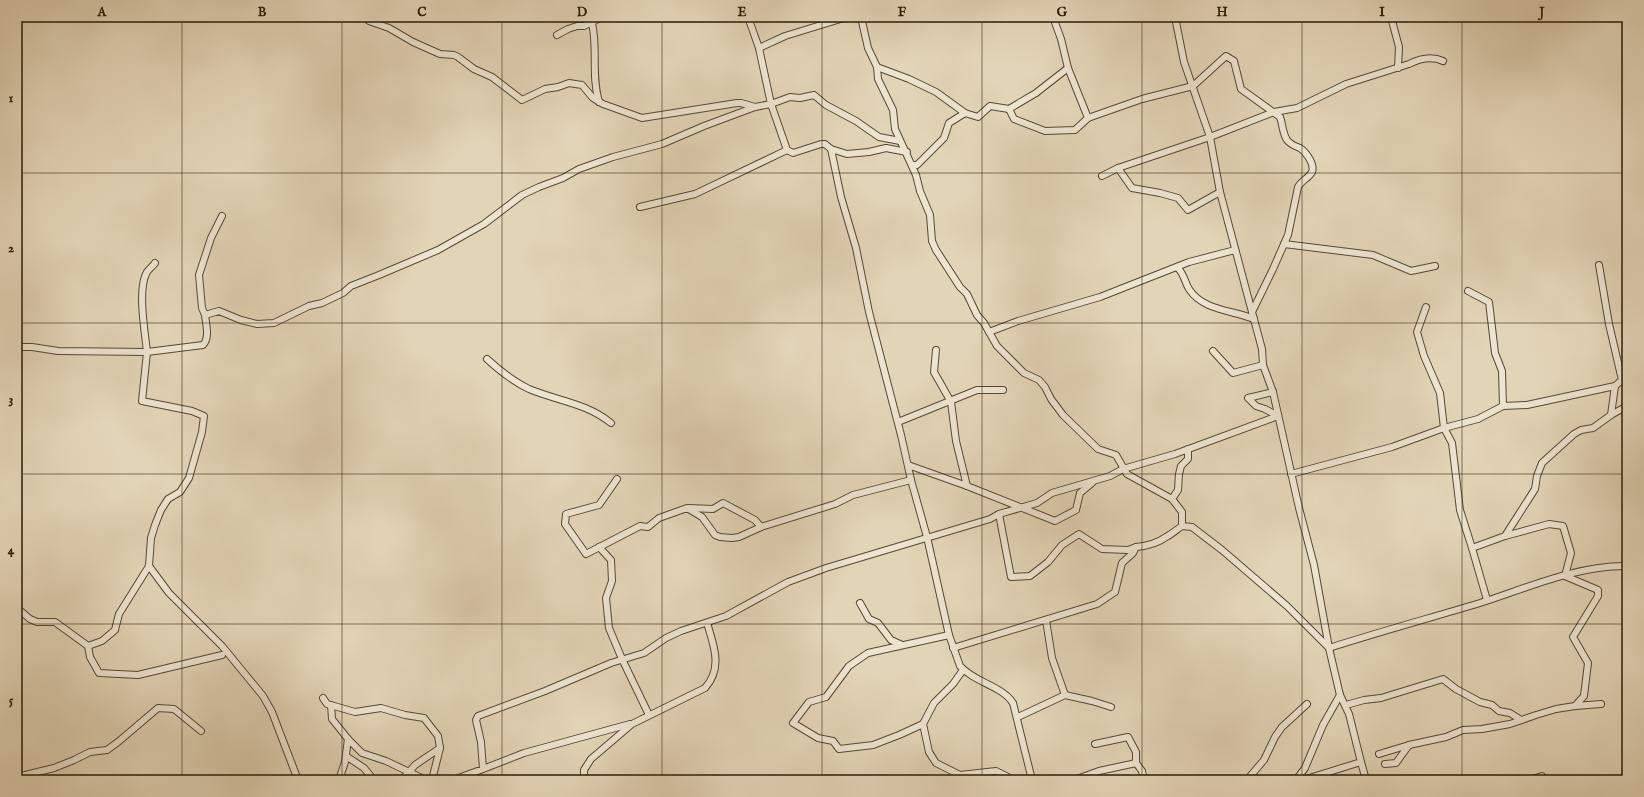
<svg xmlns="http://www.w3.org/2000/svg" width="1644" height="797" font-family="'IM FELL English',serif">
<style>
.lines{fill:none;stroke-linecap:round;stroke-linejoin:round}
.street-casing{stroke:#564933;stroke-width:8}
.street{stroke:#ece3d0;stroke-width:6}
.grid{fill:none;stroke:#281b07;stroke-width:1;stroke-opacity:0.55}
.neatline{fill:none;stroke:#281b07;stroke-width:1.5}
.grid-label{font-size:13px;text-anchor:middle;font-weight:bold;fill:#281b07}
</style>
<rect width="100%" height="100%" fill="#e2d4b6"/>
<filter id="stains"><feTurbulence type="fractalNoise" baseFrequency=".005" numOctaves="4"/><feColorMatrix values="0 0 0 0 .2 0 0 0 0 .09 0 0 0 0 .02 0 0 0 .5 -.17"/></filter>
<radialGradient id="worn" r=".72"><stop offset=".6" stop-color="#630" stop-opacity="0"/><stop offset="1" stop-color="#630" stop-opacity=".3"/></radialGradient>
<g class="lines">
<defs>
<g id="street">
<path d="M748 17 759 48 771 104 787 150 793 153 821 144H825L831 149 841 197 856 248 869 312 901 435 911 480 927 537 949 635 960 666C975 683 1001 685 1013 703L1032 780"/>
<polyline points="861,17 868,48 877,67 878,79 893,110 895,129 916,175 920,191 930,215 932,241 936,250 960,287 967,294 977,315 984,323 997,346 1024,373 1039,380 1045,387 1051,399 1063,415 1098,449 1116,455 1127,474 1172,499 1182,512 1182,526 1192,527 1222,550 1287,606 1329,648 1340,695 1349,714 1361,762 1303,780"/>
<polyline points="1053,17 1061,39 1068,68 1088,118"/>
<polyline points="1391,17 1399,47 1398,68"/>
<polyline points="369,21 389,28 413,42 440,54 454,55 458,57 474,69 492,77 522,100 545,89 558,87 569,83 582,85 593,98 603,104 642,118 737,103 741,103 755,107"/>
<path d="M592 23C598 49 591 75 599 102"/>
<polyline points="557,35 568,29 577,26 584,26 602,17"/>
<polyline points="759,48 785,36 847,17"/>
<polyline points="877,67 909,79 936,92 965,113"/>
<path d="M1009 109 1014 119 1045 131 1075 130 1088 118 1142 99 1193 86 1226 56 1234 61 1241 89 1280 117C1283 125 1282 132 1287 140 1291 145 1295 146 1300 148 1306 152 1315 164 1312 172 1310 177 1301 181 1298 187L1288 235 1273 269 1252 312 1262 349 1263 365 1273 392 1299 508 1314 565 1329 648C1379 632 1430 618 1480 603 1527 588 1578 565 1627 566"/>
<polyline points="831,149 847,154 869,152 886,148 907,152"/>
<polyline points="912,165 917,165 944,138 949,123 965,113 978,117 990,106 1009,109 1036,93 1068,68"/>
<polyline points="1118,168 1132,188 1160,193 1178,198 1188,210 1220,192"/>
<polyline points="1102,176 1118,168 1210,137 1184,62 1175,17"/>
<polyline points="640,207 695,194 787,150"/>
<polyline points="222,216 211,238 199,275 202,308 205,315 219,311 241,320 257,324 274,323 309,306 322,303 343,293 351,286 379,275 438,250 484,224 522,195 539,187 563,178 579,169 613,157 662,144 704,126 755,107 771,104 790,97 800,98 814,95 826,105 856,121 879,137 900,141"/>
<polyline points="1284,244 1373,255 1411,271 1435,266"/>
<path d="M1177 267C1185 275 1184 281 1189 289 1203 311 1233 310 1254 319"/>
<polyline points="1468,291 1489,302 1495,353 1502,371 1503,406"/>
<polyline points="1426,307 1417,332 1424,356 1440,393 1444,428 1452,443 1460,510 1472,548"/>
<path d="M1252 312 1220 192 1210 137 1274 112 1297 108 1346 84 1409 64C1419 59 1432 56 1443 61"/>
<polyline points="989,332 1018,321 1100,297 1189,262 1235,250"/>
<path d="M17 347H32L58 351 147 352C145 332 137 289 147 272 149 269 153 266 155 263"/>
<polyline points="936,350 934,372 951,402 956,441 967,486 1055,521 1076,510 1080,493 1092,483"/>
<polyline points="1213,351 1233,373 1263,365"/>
<path d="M487 359C499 370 514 382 529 389 558 401 586 403 611 423"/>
<polyline points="1611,415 1627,406"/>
<polyline points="898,422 977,390 1003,390"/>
<polyline points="908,465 967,486"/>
<polyline points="1291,474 1392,447 1444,428 1478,419 1503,406 1527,405 1615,386"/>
<polyline points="617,479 599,505 566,514 565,524 586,554 640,526 648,527 659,518 687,508 702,517 715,535 720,537 732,538 739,537 761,527 835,504 853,495 911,480"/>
<polyline points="1172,499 1178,490 1179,474 1181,466 1188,459 1188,449"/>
<polyline points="689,508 713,509 723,503 755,520 761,527"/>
<polyline points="999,514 1011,577 1030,576 1048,562 1062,545 1079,534 1102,549 1128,550 1136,547"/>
<polyline points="1505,536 1549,524 1563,526 1571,553 1565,576 1598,590 1598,596 1573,637 1588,663 1584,696 1575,706"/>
<polyline points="599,547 611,560 612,581 606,598 609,628 622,659 649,715"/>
<polyline points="149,566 169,593 222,646 263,696 272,712 298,780"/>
<polyline points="1487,600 1472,548 1505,536 1535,489 1537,476 1542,463 1574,434 1581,430 1593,428 1611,415 1615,386 1622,380 1609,324 1599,265"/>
<polyline points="860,603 869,619 878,623 891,640 902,645"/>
<path d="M17 608 30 619 37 622H55L88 646 102 641 115 630 119 614 149 566 151 538 155 525 161 510 168 499 180 492 189 478 202 432 204 416 192 411 142 401 147 352 203 345C210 338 206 324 205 315"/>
<polyline points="1046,620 1052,658 1065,695"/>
<polyline points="949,635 868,653 849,666 826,697 809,702 793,723 818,738 833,741 839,749 873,745 899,735 923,724 934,703 953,684 963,670"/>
<polyline points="88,646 90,657 99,673 138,675 222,655"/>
<path d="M953 648 1097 604 1115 592 1122 563 1133 553 1136 547C1146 546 1158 543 1166 537 1172 534 1176 530 1182 526"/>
<polyline points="323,698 327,704 355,712 381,708 405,715 424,718 438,736 440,748 432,780"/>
<polyline points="331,705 332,719 348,739"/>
<polyline points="1346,705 1364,700 1381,698 1443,679 1456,689 1480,702 1492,705 1499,711 1510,713 1521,720"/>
<polyline points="1018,717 1065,695 1092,701 1111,707"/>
<polyline points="923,724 929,752 936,763 960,775 996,771 1014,780"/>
<polyline points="1095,744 1128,737 1136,752 1136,763 1142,771 1144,780"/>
<polyline points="1379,754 1409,745"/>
<polyline points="346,756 364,768 373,779"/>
<polyline points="1361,762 1366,780"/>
<polyline points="1385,764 1396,763 1409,745 1446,737 1463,730 1482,729 1510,724 1536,715 1556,709 1575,706 1601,704"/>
<polyline points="483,769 524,753 630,724"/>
<polyline points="17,777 54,768 74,760 90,752 107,750 118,742 158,708 174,709 201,731"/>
<polyline points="339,780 345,762 348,739 362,753 386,761 426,780"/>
<polyline points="402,780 415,765 440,748"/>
<polyline points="453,780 483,769 481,742 476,720 478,716 545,691 611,663 644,653 666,638 681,631 726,616 788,582 826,568 990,519 999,514 1037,503 1052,493 1110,476 1123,469 1175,454 1278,416 1265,409 1256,406 1248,398 1273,392"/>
<path d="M584 780V770L591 759 632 724 705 688C723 668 714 646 707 623"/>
<polyline points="1074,780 1099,771 1136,763"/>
<polyline points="1247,780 1264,760 1275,737 1282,727 1307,704"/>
<polyline points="1296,780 1305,768 1323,725 1340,695"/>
<polyline points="1529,780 1542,776 1544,780"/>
</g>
</defs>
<!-- street casing -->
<use href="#street" class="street-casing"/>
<!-- street -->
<use href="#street" class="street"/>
</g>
<!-- grid -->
<path class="grid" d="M182 17V780M342 17V780M502 17V780M662 17V780M822 17V780M982 17V780M1142 17V780M1302 17V780M1462 17V780M17 173H1627M17 323H1627M17 474H1627M17 624H1627"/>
<!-- margin -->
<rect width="1644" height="797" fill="none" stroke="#e2d4b6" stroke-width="44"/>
<rect x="22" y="22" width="1600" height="753" class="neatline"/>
<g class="grid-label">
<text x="102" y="16">A</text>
<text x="262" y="16">B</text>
<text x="422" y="16">C</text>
<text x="582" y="16">D</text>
<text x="742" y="16">E</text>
<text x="902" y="16">F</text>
<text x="1062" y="16">G</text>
<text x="1222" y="16">H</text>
<text x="1382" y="16">I</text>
<text x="1542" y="16">J</text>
<text x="11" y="102">1</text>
<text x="11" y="252">2</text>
<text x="11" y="403">3</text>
<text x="11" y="554">4</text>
<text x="11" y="704">5</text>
</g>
<rect width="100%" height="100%" filter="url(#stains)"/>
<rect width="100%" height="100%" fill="url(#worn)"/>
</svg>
